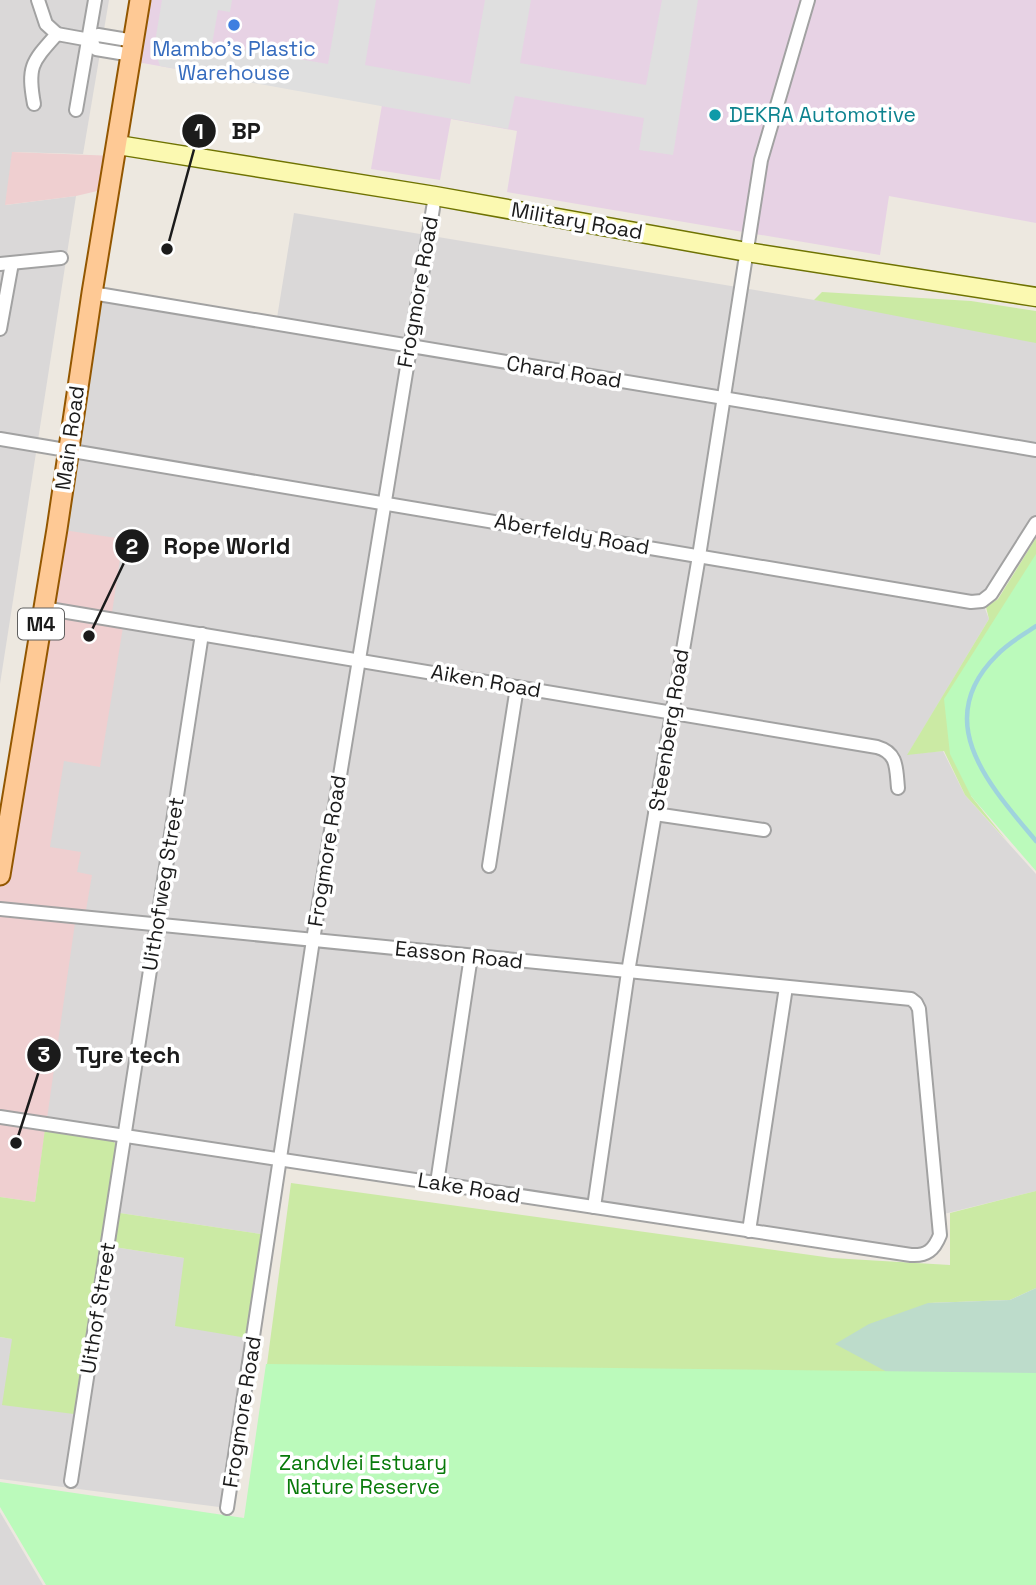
<svg xmlns="http://www.w3.org/2000/svg" width="1036" height="1585" font-family="'Space Grotesk',sans-serif">
<style>
.residential{fill:#dad8d8}
.commercial{fill:#efcfd0}
.industrial{fill:#e7d2e4}
.grass{fill:#cbeaa4}
.wetland{fill:#bddccb}
.park{fill:#bbfabb}
.parking{fill:#dfdfdf}
.lines{fill:none;stroke-linecap:round;stroke-linejoin:round}
.stream{stroke:#9fd3dd;stroke-width:4.5}
.street-casing{stroke:#a2a2a2;stroke-width:16}
.secondary-casing{stroke:#6f7302;stroke-width:21}
.primary-casing{stroke:#935700;stroke-width:23}
.street{stroke:#fff;stroke-width:12}
.secondary{stroke:#fbf9b1;stroke-width:18}
.primary{stroke:#fec995;stroke-width:19}
.shop-dot{fill:#3f7fe0;stroke:#fff;stroke-width:2.5}
.culture-dot{fill:#0f9aa8;stroke:#fff;stroke-width:2.5}
.labels{text-anchor:middle;stroke-width:7;stroke-linejoin:round;paint-order:stroke}
.shield{fill:#fff;stroke:#5f5f5f;stroke-width:2}
.shield-label{font-size:19px;font-weight:bold;fill:#1b1b1b}
.shop-label{font-size:21px;fill:#366cbe;stroke:#fff}
.culture-label{font-size:21px;fill:#0d838f;stroke:#fff;text-anchor:start}
.street-label{font-size:21px;fill:#1b1b1b;stroke:#fff}
.park-label{font-size:21px;fill:#087a0a;stroke:#fff}
.leader{fill:none;stroke:#1b1b1b;stroke-width:2.5}
.callout-dot{fill:#1b1b1b;stroke:#fff;stroke-width:2.5}
.mark-label{font-size:21px;text-anchor:middle;font-weight:bold;fill:#fff}
.callout-label{font-size:23px;text-anchor:middle;font-weight:bold;fill:#1b1b1b;stroke:#fff;stroke-width:7;stroke-linejoin:round;paint-order:stroke}
</style>
<rect width="100%" height="100%" fill="#ede8e0"/>
<!-- residential -->
<g class="residential">
<polygon points="0,0 109,0 83,154 13,152 6,205 76,196 0,684"/>
<polygon points="294,213 1036,337 1036,523 982,601 989,619 908,754 943,751 965,795 1036,874 1036,1191 940,1215 929,1252 281,1158 267,1235 113,1212 124,1135 45,1123 0,875 92,293 276,324"/>
<polygon points="108,1246 184,1258 253,1339 227,1508 0,1479 0,1337 12,1339"/>
<polygon points="0,1512 43,1585 0,1585"/>
</g>
<!-- commercial -->
<g class="commercial">
<polygon points="12,152 116,156 110,188 76,196 5,205"/>
<polygon points="57,529 123,539 111,619 124,621 100,767 64,761 50,847 81,852 77,872 92,875 85,916 76,916 35,1202 0,1197 0,875"/>
</g>
<!-- industrial -->
<polygon class="industrial" points="140,0 1036,0 1036,223 889,196 880,255 507,192 517,131 451,119 440,180 371,169 382,105 131,61"/>
<!-- grass -->
<g class="grass">
<polygon points="822,292 971,301 1036,311 1036,343 814,300"/>
<polygon points="1036,538 1036,599 971,796 1007,841 965,795 944,751 907,755 989,619 986,607 998,599"/>
<polygon points="45,1129 110,1137 118,1147 113,1212 267,1235 253,1339 175,1326 184,1258 108,1246 82,1415 2,1405 12,1339 0,1337 0,1197 35,1202"/>
<polygon points="291,1183 832,1258 950,1265 950,1213 1036,1191 1036,1288 1010,1300 928,1303 902,1380 1036,1585 46,1585 246,1523"/>
</g>
<!-- wetland -->
<polygon class="wetland" points="1036,1288 1036,1401 902,1380 835,1344 869,1324 928,1303 1010,1300"/>
<!-- park -->
<g class="park">
<polygon points="1036,554 1036,871 971,796 950,754 944,699"/>
<polygon points="266,1364 1036,1373 1036,1585 46,1585 0,1507 0,1482 244,1518"/>
</g>
<!-- parking -->
<polygon class="parking" points="162,0 232,0 230,12 218,10 212,44 328,64 339,0 376,0 365,65 470,84 485,0 531,0 520,63 646,85 662,0 698,0 673,155 639,150 644,118 515,96 508,129 160,66 154,48"/>
<g class="lines">
<!-- stream -->
<path class="stream" d="M1036 626C1023 635 1008 643 997 655 930 721 989 785 1036 841"/>
<defs>
<g id="street">
<polyline points="38,0 46,24 57,34"/>
<polyline points="90,40 96,49 132,55"/>
<path d="M34 104C27 66 32 62 57 34L90 40 98 35 134 41"/>
<polyline points="76,110 95,0"/>
<polyline points="0,264 61,258"/>
<polyline points="92,293 1036,450"/>
<polyline points="0,329 12,263"/>
<polyline points="0,439 971,602 982,601 991,594 1036,523"/>
<path d="M43 608 877 747C898 753 896 768 898 788"/>
<polyline points="655,814 764,830"/>
<polyline points="489,866 517,687"/>
<path d="M0 909 911 999 916 1003 919 1009 940 1235C934 1250 927 1256 911 1255L0 1117"/>
<polyline points="437,1183 471,956"/>
<polyline points="594,1207 628,972 699,556 761,160 808,0"/>
<polyline points="749,1231 786,987"/>
<polyline points="71,1481 202,634"/>
<polyline points="227,1508 313,940 435,196"/>
</g>
<polyline id="secondary" points="118,145 435,196 747,252 1036,297"/>
<polyline id="primary" points="0,875 57,529 92,293 140,0"/>
</defs>
<!-- street casing -->
<use href="#street" class="street-casing"/>
<!-- secondary casing -->
<use href="#secondary" class="secondary-casing"/>
<!-- primary casing -->
<use href="#primary" class="primary-casing"/>
<!-- street -->
<use href="#street" class="street"/>
<!-- secondary -->
<use href="#secondary" class="secondary"/>
<!-- primary -->
<use href="#primary" class="primary"/>
</g>
<!-- markers -->
<circle class="shop-dot" cx="234" cy="25" r="7"/>
<circle class="culture-dot" cx="715" cy="115" r="7"/>
<g class="labels">
<!-- shield labels -->
<rect class="shield" x="18" y="608.5" width="46" height="31" rx="5"/>
<g class="shield-label">
<text x="41" y="631">M4</text>
</g>
<!-- shop labels -->
<g class="shop-label">
<text x="234" y="56">Mambo's Plastic<tspan x="234" dy="24">Warehouse</tspan></text>
</g>
<!-- culture labels -->
<g class="culture-label">
<text x="729" y="122">DEKRA Automotive</text>
</g>
<!-- street labels -->
<g class="street-label">
<text transform="translate(577 221) rotate(10)" y="7">Military Road</text>
<text transform="translate(418 292) rotate(-80)" y="7">Frogmore Road</text>
<text transform="translate(564 372) rotate(9)" y="7">Chard Road</text>
<text transform="translate(70 438) rotate(-82)" y="7">Main Road</text>
<text transform="translate(572 534) rotate(10)" y="7">Aberfeldy Road</text>
<text transform="translate(486 681) rotate(10)" y="7">Aiken Road</text>
<text transform="translate(669 730) rotate(-81)" y="7">Steenberg Road</text>
<text transform="translate(327 851) rotate(-81)" y="7">Frogmore Road</text>
<text transform="translate(163 884) rotate(-81)" y="7">Uithofweg Street</text>
<text transform="translate(459 955) rotate(6)" y="7">Easson Road</text>
<text transform="translate(469 1188) rotate(9)" y="7">Lake Road</text>
<text transform="translate(98 1308) rotate(-81)" y="7">Uithof Street</text>
<text transform="translate(242 1412) rotate(-81)" y="7">Frogmore Road</text>
</g>
<!-- park labels -->
<g class="park-label">
<text x="363" y="1470">Zandvlei Estuary<tspan x="363" dy="24">Nature Reserve</tspan></text>
</g>
</g>
<!-- callouts -->
<path class="leader" d="M167 249L199 131M89 636L132 546M16 1143L44 1055"/>
<g class="callout-dot">
<circle cx="167" cy="249" r="7"/>
<circle cx="89" cy="636" r="7"/>
<circle cx="16" cy="1143" r="7"/>
<circle cx="199" cy="131" r="18"/>
<circle cx="132" cy="546" r="18"/>
<circle cx="44" cy="1055" r="18"/>
</g>
<g class="mark-label">
<text x="199" y="139">1</text>
<text x="132" y="554">2</text>
<text x="44" y="1062">3</text>
</g>
<g class="callout-label">
<text x="246" y="139">BP</text>
<text x="227" y="554">Rope World</text>
<text x="128" y="1063">Tyre tech</text>
</g>
</svg>
